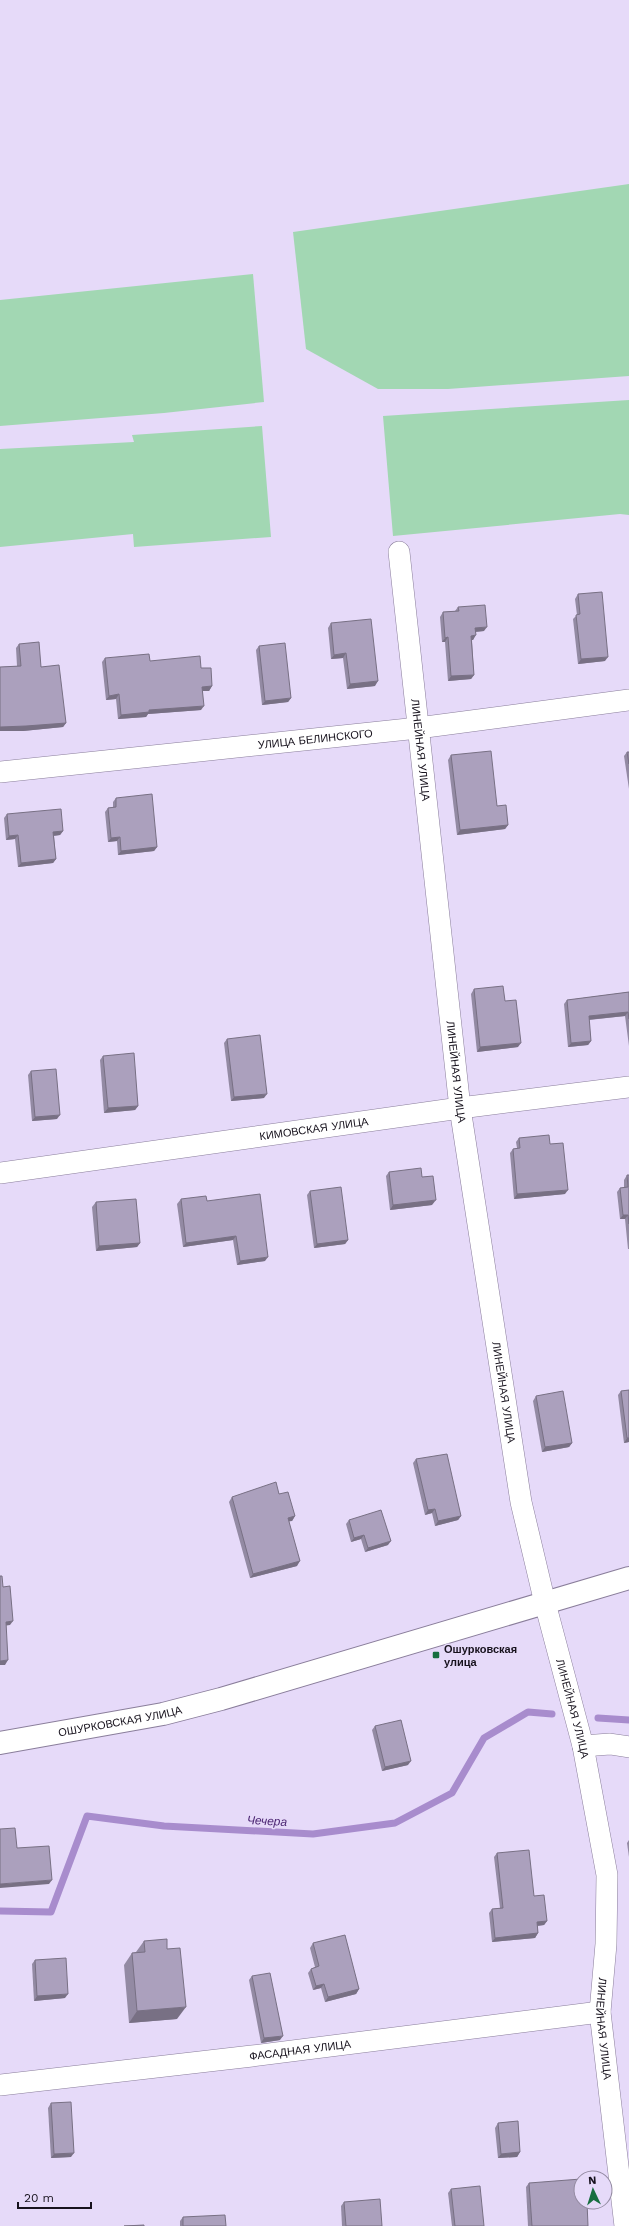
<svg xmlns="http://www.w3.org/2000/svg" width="629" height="2226" font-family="'Work Sans',sans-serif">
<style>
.green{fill:#a2d7b3}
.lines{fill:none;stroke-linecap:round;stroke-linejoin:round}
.stream{stroke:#a88ccd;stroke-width:7}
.minor-casing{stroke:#8a7e9b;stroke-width:22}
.tertiary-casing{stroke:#8a7e9b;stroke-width:24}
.minor{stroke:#fff;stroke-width:21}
.tertiary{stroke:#fff;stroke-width:22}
.wall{fill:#938aa3}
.shaded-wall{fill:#787084}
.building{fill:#aba0bd;stroke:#787084}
.poi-dot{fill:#176e40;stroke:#e6daf9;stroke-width:1.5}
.labels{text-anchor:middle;stroke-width:3;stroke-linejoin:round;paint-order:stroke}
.street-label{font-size:11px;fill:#17121d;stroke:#e6daf9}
.poi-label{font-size:11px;font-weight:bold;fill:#17121d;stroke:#e6daf9;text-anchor:start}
.water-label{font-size:12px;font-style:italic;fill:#4c2673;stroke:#e6daf9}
</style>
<rect width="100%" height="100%" fill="#e6daf9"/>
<!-- green -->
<g class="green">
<polygon points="629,184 629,376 448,389 378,389 306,349 293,232"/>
<polygon points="253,274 264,402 164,413 0,426 0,300"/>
<polygon points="629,400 629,515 620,514 393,536 383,416"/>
<polygon points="262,426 271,537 134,547 133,534 0,547 0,449 134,442 132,435"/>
</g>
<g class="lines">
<!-- stream -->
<g class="stream">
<polyline points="598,1718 629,1720"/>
<polyline points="0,1911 51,1912 87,1816 164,1826 313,1834 395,1823 452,1793 484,1738 528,1712 552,1714"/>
</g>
<defs>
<g id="minor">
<path id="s1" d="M399 552 460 1108 521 1502 545 1603 583 1746 607 1875 606 1944 600 2012 625 2226"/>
<path id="s2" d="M0 772 418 728 629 700"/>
<path id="s3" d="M0 1173 460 1108 629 1087"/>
<polyline points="583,1746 610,1744 629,1747"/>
<path id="s4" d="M0 2085 252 2056 600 2012"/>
</g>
<g id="tertiary">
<path id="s5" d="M0 1743 163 1714 221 1699 629 1578"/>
</g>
</defs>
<!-- minor casing -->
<use href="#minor" class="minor-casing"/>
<!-- tertiary casing -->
<use href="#tertiary" class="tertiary-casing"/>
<!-- minor -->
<use href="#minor" class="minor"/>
<!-- tertiary -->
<use href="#tertiary" class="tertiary"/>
</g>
<!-- wall -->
<g class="wall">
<polygon points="578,594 605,661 578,664 573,619 577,615 575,599"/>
<polygon points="458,607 484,631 476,632 473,640 472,640 474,675 471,679 448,681 445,642 442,642 440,617 443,612 455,611"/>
<polygon points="331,623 375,686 347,689 343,658 331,659 328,628"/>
<polygon points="19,644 41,667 66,723 63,727 23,731 0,731 0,667 17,666 16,648"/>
<polygon points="259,646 291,698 288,702 262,705 256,650"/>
<polygon points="105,658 150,661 201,668 212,686 209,691 203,691 201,710 148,714 146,717 118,719 116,699 106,700 102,662"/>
<polygon points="627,752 629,752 629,789 624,756"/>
<polygon points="451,755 497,806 508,825 505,829 457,835 448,760"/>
<polygon points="116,798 157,847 154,851 118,855 117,841 108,842 105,812 108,808 113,807 113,802"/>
<polygon points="7,814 63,831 60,835 54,836 56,859 53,863 18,867 15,839 6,840 4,818"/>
<polygon points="474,989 505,1001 518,1047 477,1052 471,994"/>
<polygon points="629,992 629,1046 625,1016 589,1020 591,1041 588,1045 568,1047 564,1004 567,1000"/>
<polygon points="227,1039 264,1098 231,1101 224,1043"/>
<polygon points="103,1056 138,1106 135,1110 104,1113 100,1060"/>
<polygon points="31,1071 57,1119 32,1121 28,1075"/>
<polygon points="519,1138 565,1194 514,1199 510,1153 513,1149 517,1148 516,1142"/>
<polygon points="389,1172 432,1205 390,1210 386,1176"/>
<polygon points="627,1175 629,1175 629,1249 628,1249 625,1219 620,1219 617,1192 620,1188 624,1187 624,1180"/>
<polygon points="310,1191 348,1240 345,1244 314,1248 307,1195"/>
<polygon points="181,1199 207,1201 265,1261 237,1265 233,1240 183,1247 177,1204"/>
<polygon points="96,1202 140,1243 137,1247 96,1251 92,1207"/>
<polygon points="629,1390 629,1442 624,1443 618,1395 621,1391"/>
<polygon points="536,1396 572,1443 569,1447 542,1452 533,1401"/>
<polygon points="416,1459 461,1516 458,1520 435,1526 432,1513 425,1515 413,1463"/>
<polygon points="279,1494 295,1516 292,1521 289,1521 297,1566 250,1578 229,1502 232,1497"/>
<polygon points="349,1520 388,1545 365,1552 361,1539 351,1542 346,1524"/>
<polygon points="375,1726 408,1765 382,1771 372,1730"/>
<polygon points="629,1840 629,1857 627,1843"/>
<polygon points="497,1853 534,1896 547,1921 544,1925 538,1926 538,1933 535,1938 492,1942 489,1913 492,1909 500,1908 494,1857"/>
<polygon points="144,1941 167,1949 177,2019 129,2023 124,1965 132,1953 136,1952"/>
<polygon points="313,1943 359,1989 356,1994 325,2002 321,1988 313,1990 308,1973 311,1969 315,1967 310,1948"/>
<polygon points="35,1960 65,1998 34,2001 32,1964"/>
<polygon points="252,1976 280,2040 261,2043 249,1980"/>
<polygon points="51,2103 71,2157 51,2158 48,2108"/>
<polygon points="498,2123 520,2152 517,2157 498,2158 495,2128"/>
<polygon points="529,2183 588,2226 528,2226 526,2187"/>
<polygon points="451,2189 484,2226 452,2226 448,2193"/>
<polygon points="344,2202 382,2226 342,2226 341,2206"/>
<polygon points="183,2217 226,2226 180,2226 180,2221"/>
</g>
<!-- shaded-wall -->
<g class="shaded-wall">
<polygon points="487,627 484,631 472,632 475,628"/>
<polygon points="476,635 473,640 468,640 471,636"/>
<polygon points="448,637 445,642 442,642 445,638"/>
<polygon points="346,653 343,658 331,659 334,655"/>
<polygon points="608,657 605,661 578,664 581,659"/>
<polygon points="474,675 471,679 448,681 451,676"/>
<polygon points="378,681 375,686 347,689 350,684"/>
<polygon points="212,686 209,691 199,691 202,687"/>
<polygon points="119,694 116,699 106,700 109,696"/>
<polygon points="291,698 288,702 262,705 265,701"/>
<polygon points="204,706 201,710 148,714 146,717 118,719 121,715 149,710"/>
<polygon points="66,723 63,727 23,731 0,731 0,727"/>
<polygon points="508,825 505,829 457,835 460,830"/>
<polygon points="63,831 60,835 50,836 53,832"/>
<polygon points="18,835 15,839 6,840 9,836"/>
<polygon points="120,837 117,841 108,842 111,838"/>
<polygon points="157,847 154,851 118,855 121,851"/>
<polygon points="56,859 53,863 18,867 21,863"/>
<polygon points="628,1012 625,1016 586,1020 589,1016"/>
<polygon points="591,1041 588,1045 568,1047 571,1043"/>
<polygon points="521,1043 518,1047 477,1052 480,1047"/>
<polygon points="267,1094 264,1098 231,1101 234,1097"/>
<polygon points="138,1106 135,1110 104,1113 108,1108"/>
<polygon points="60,1115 57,1119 32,1121 35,1117"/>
<polygon points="568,1190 565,1194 514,1199 517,1194"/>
<polygon points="436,1200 432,1205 390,1210 393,1205"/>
<polygon points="623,1215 628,1215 625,1219 620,1219"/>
<polygon points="236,1236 233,1240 183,1247 186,1243"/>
<polygon points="348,1240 345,1244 314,1248 317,1244"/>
<polygon points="140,1243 137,1247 96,1251 99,1246"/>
<polygon points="268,1257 265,1261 237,1265 240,1261"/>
<polygon points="627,1438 629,1438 629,1442 624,1443"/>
<polygon points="572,1443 569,1447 542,1452 545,1447"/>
<polygon points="435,1509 432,1513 425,1515 428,1510"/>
<polygon points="295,1516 292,1521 285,1522 288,1518"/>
<polygon points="461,1516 458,1520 435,1526 438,1521"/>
<polygon points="364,1535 361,1539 351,1542 354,1538"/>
<polygon points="391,1541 388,1545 365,1552 368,1548"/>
<polygon points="300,1561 297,1566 250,1578 253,1574"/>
<polygon points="13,1621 10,1625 3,1626 6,1622"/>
<polygon points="8,1660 5,1665 0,1665 0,1661"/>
<polygon points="411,1761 408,1765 382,1771 385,1767"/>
<polygon points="52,1880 49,1884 0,1888 0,1884"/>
<polygon points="547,1921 544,1925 534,1926 537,1922"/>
<polygon points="538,1933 535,1938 492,1942 495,1938"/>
<polygon points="324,1984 321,1988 313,1990 316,1986"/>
<polygon points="359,1989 356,1994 325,2002 328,1997"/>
<polygon points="68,1994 65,1998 34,2001 37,1996"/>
<polygon points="186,2007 177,2019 129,2023 137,2011"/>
<polygon points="283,2036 280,2040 261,2043 264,2038"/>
<polygon points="520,2152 517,2157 498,2158 501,2154"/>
<polygon points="74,2153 71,2157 51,2158 54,2154"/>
</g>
<!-- building -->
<g class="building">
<polygon points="602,592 608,657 581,659 576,615 580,614 578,594"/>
<polygon points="485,605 487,627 475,628 476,635 471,636 474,675 451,676 448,637 445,638 443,612 459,611 458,607"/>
<polygon points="371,619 378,681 350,684 346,653 334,655 331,623"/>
<polygon points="39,642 41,667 59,665 66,723 26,726 0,727 0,667 21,666 19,644"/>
<polygon points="285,643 291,698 265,701 259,646"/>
<polygon points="149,654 150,661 200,656 201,668 211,668 212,686 202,687 204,706 149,710 149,712 121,715 119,694 109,696 105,658"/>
<polygon points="491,751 497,806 506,805 508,825 460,830 451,755"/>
<polygon points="627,752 629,752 629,764"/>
<polygon points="152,794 157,847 121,851 120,837 111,838 108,808 116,807 116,798"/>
<polygon points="61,809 63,831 53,832 56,859 21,863 18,835 9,836 7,814"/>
<polygon points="503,986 505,1001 516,1000 521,1043 480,1047 474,989"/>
<polygon points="629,992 629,1019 628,1012 589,1016 591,1041 571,1043 567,1000"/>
<polygon points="260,1035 267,1094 234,1097 227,1039"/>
<polygon points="134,1053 138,1106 108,1108 103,1056"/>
<polygon points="56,1069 60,1115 35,1117 31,1071"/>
<polygon points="549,1135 550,1144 563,1143 568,1190 517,1194 513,1149 520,1148 519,1138"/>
<polygon points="421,1168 422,1177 433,1176 436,1200 393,1205 389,1172"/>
<polygon points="627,1175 629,1175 629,1224 628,1215 623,1215 620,1188 628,1187"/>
<polygon points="341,1187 348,1240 317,1244 310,1191"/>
<polygon points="260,1194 268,1257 240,1261 236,1236 186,1243 181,1199 206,1196 207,1201"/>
<polygon points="136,1199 140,1243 99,1246 96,1202"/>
<polygon points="629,1390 629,1438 627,1438 621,1391"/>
<polygon points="563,1391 572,1443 545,1447 536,1396"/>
<polygon points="447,1454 461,1516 438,1521 435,1509 428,1510 416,1459"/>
<polygon points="276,1482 279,1494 288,1492 295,1516 288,1518 300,1561 253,1574 232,1497"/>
<polygon points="381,1510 391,1541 368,1548 364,1535 354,1538 349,1520"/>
<polygon points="0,1576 2,1576 3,1587 10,1586 13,1621 6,1622 8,1660 0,1661"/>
<polygon points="401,1720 411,1761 385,1767 375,1726"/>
<polygon points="15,1828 17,1848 49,1846 52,1880 0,1884 0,1829"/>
<polygon points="529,1850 534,1896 544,1895 547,1921 537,1922 538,1933 495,1938 492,1909 503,1908 497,1853"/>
<polygon points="345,1935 359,1989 328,1997 324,1984 316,1986 311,1969 319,1966 313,1943"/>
<polygon points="167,1939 167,1949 180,1948 186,2007 137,2011 132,1953 145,1952 144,1941"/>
<polygon points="66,1958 68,1994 37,1996 35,1960"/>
<polygon points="270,1973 283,2036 264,2038 252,1976"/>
<polygon points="71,2102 74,2153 54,2154 51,2103"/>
<polygon points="518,2121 520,2152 501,2154 498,2123"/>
<polygon points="581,2179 581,2202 587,2202 588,2226 532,2226 529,2183"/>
<polygon points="480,2186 484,2226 455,2226 451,2189"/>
<polygon points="380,2199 382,2226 346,2226 344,2202"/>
<polygon points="225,2215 226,2226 183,2226 183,2217"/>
<polygon points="144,2225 144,2226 124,2226"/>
</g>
<!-- markers -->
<rect class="poi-dot" x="432" y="1651" width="8" height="8" rx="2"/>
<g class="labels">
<!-- street labels -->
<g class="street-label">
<text dy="4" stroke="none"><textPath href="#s2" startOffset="317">УЛИЦА БЕЛИНСКОГО</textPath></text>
<text dy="4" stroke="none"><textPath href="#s1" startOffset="199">ЛИНЕЙНАЯ УЛИЦА</textPath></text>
<text dy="4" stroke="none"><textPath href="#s1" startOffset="523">ЛИНЕЙНАЯ УЛИЦА</textPath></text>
<text dy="4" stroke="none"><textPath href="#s3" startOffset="317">КИМОВСКАЯ УЛИЦА</textPath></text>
<text dy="4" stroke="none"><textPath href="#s1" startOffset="847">ЛИНЕЙНАЯ УЛИЦА</textPath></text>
<text dy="4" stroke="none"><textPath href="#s1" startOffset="1171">ЛИНЕЙНАЯ УЛИЦА</textPath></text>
<text dy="4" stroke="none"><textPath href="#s5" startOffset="122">ОШУРКОВСКАЯ УЛИЦА</textPath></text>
<text dy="4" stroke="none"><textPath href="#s1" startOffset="1495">ЛИНЕЙНАЯ УЛИЦА</textPath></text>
<text dy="4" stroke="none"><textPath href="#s4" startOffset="302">ФАСАДНАЯ УЛИЦА</textPath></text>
</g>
<!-- poi labels -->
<g class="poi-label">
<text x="444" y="1653">Ошурковская<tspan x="444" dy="13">улица</tspan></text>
</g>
<!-- water labels -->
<g class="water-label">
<text transform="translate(267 1821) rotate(3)" y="4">Чечера</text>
</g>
</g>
<!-- north arrow -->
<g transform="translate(593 2190) rotate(356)"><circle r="19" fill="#e6daf9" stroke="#938aa1"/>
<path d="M0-3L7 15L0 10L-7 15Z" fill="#176e40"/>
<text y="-6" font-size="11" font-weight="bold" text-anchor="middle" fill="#17121d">N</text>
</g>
<!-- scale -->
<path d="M18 2202v6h73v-6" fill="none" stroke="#17121d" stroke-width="2"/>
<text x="24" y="2202" font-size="12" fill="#17121d" stroke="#e6daf9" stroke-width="3" paint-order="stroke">20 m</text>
</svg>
